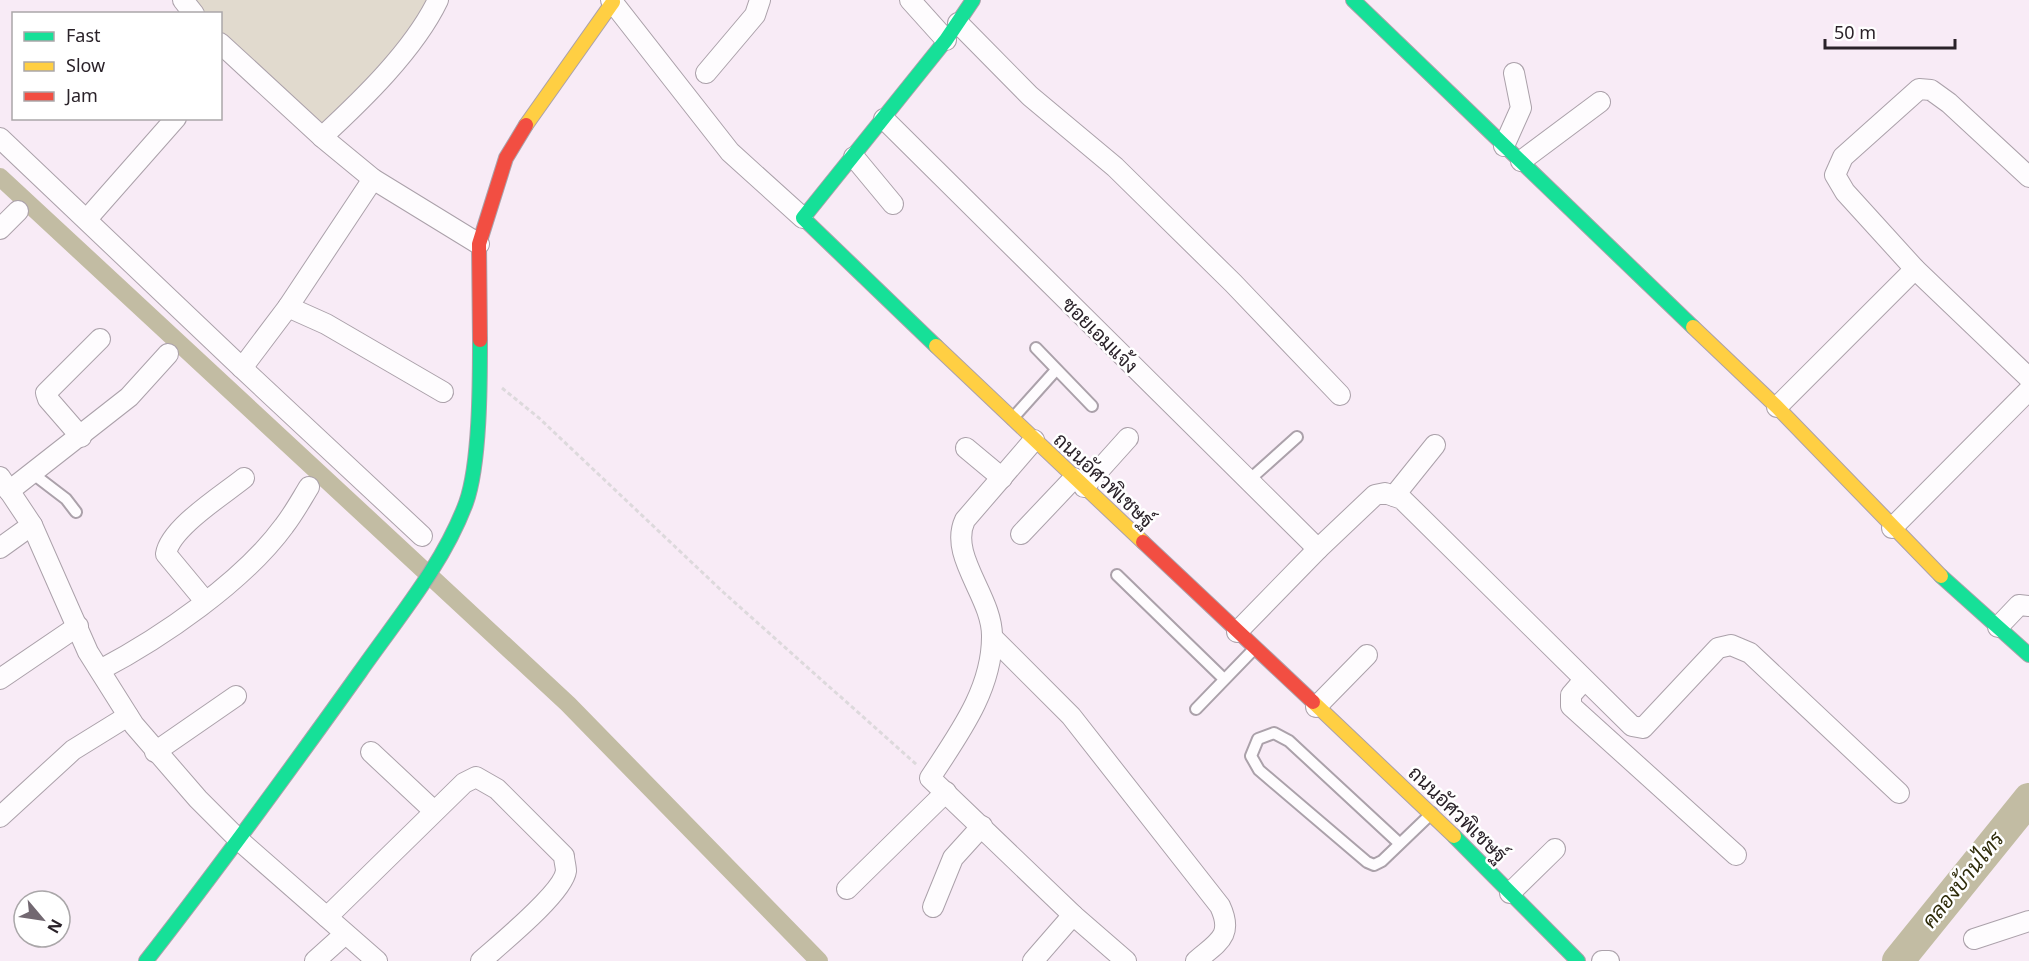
<svg xmlns="http://www.w3.org/2000/svg" width="2029" height="961" font-family="'Noto Sans',Sarabun,sans-serif">
<style>
.green{fill:#e1dace}
.lines{fill:none;stroke-linecap:round;stroke-linejoin:round}
.canal{stroke:#c2bca3;stroke-width:18}
.river{stroke:#c2bca3;stroke-width:32}
.lane-casing{stroke:#aba1aa;stroke-width:14}
.street-casing{stroke:#aba1aa;stroke-width:22}
.fast-casing{stroke:#aba1aa;stroke-width:16}
.slow-casing{stroke:#aba1aa;stroke-width:16}
.jam-casing{stroke:#aba1aa;stroke-width:16}
.path{stroke:#ddd9dc;stroke-width:3;stroke-dasharray:4.5 3;stroke-linecap:butt}
.lane{stroke:#fefcfe;stroke-width:10}
.street{stroke:#fefcfe;stroke-width:20}
.fast{stroke:#16e098;stroke-width:14}
.slow{stroke:#ffcf43;stroke-width:14}
.jam{stroke:#f24e42;stroke-width:14}
.labels{text-anchor:middle;stroke-width:5;stroke-linejoin:round;paint-order:stroke}
.street-label{font-size:20px;fill:#2a2229;stroke:#fff}
.water-label{font-size:21px;font-style:italic;fill:#2f2c0a;stroke:#fff}
</style>
<rect width="100%" height="100%" fill="#f8ebf6"/>
<!-- green -->
<polygon class="green" points="189,0 430,0 397,47 323,129 221,34 220,14 202,13"/>
<g class="lines">
<!-- canal -->
<polyline class="canal" points="0,177 568,704 819,961"/>
<!-- river -->
<polyline class="river" points="1898,961 2029,799"/>
<defs>
<g id="lane">
<polyline points="1036,348 1092,406"/>
<polyline points="1012,419 1056,370"/>
<polyline points="32,473 66,499 76,512"/>
<polyline points="1248,481 1297,437"/>
<polyline points="1117,575 1224,679"/>
<polyline points="1196,709 1255,648"/>
<polyline points="1399,843 1289,741 1274,733 1258,739 1251,756 1259,770 1367,862 1374,865 1382,861 1432,813"/>
</g>
<g id="street">
<polyline points="183,0 194,14"/>
<polyline points="611,0 730,152 803,218"/>
<polyline points="910,0 946,40"/>
<polyline points="958,23 1030,96 1115,167 1233,283 1340,395"/>
<polyline points="220,43 322,137 373,179 479,244"/>
<polyline points="706,73 755,15 760,0"/>
<polyline points="884,119 1318,549"/>
<path d="M322 137C362 100 414 50 438 0"/>
<polyline points="0,138 242,368 288,307 373,179"/>
<polyline points="1504,146 1521,108 1514,73"/>
<polyline points="854,157 893,204"/>
<polyline points="1521,161 1600,102"/>
<polyline points="2029,177 1949,103 1931,90 1919,89 1843,157 1835,175 1845,192 1915,269 2029,378"/>
<polyline points="87,219 176,118"/>
<polyline points="0,229 18,211"/>
<polyline points="288,307 326,324 443,392"/>
<polyline points="242,368 422,536"/>
<polyline points="1777,407 1915,269"/>
<polyline points="81,437 48,399 46,393 100,339"/>
<path d="M1034 440 965 520C948 556 993 597 992 637 992 690 958 735 930 778L1073 915 1126 961"/>
<polyline points="966,448 1002,478"/>
<polyline points="0,477 32,525 88,652 134,725 198,799 240,841 377,961"/>
<polyline points="1084,487 1128,438"/>
<polyline points="9,491 129,397 168,354"/>
<polyline points="1394,496 1435,445"/>
<polyline points="1892,528 2029,390"/>
<polyline points="1021,534 1074,478"/>
<polyline points="0,548 32,525"/>
<path d="M205 601 166 554C170 528 223 495 244 478"/>
<polyline points="1998,627 2019,605 2029,606"/>
<polyline points="1237,632 1318,549 1375,495 1385,493 1402,499 1632,726 1643,728 1718,648 1731,645 1750,653 1899,793"/>
<path d="M992 637 1071 716 1220 906C1234 936 1218 942 1196 961"/>
<path d="M100 670C161 638 243 582 284 526 294 513 301 500 309 487"/>
<polyline points="0,679 78,626"/>
<polyline points="1584,680 1571,695 1571,706 1736,855"/>
<polyline points="1316,707 1367,655"/>
<polyline points="155,752 236,696"/>
<polyline points="371,752 434,811"/>
<polyline points="0,817 73,750 128,716"/>
<polyline points="847,889 946,792"/>
<polyline points="1510,893 1555,849"/>
<polyline points="933,907 953,858 982,826"/>
<path d="M327 917 464 783 476 777 497 789 564 856C564 860 566 867 566 871 563 893 500 944 481 961"/>
<polyline points="1974,939 2029,921"/>
<polyline points="315,961 345,934"/>
<polyline points="1033,961 1073,915"/>
<polyline points="1602,961 1609,961"/>
</g>
<g id="fast">
<polyline points="1353,0 1693,327"/>
<polyline points="936,346 803,218 946,40 973,0"/>
<polyline points="1941,576 2029,655"/>
<polyline points="1454,836 1578,961"/>
<path d="M146 961C220 866 290 770 360 672 397 619 443 565 466 503 480 464 480 383 480 340"/>
</g>
<g id="slow">
<polyline points="526,125 613,2"/>
<polyline points="1693,327 1777,407 1941,576"/>
<polyline points="936,346 1143,542"/>
<polyline points="1313,702 1454,836"/>
</g>
<g id="jam">
<polyline points="480,340 479,244 506,158 526,125"/>
<polyline points="1143,542 1313,702"/>
</g>
</defs>
<!-- lane casing -->
<use href="#lane" class="lane-casing"/>
<!-- street casing -->
<use href="#street" class="street-casing"/>
<!-- fast casing -->
<use href="#fast" class="fast-casing"/>
<!-- slow casing -->
<use href="#slow" class="slow-casing"/>
<!-- jam casing -->
<use href="#jam" class="jam-casing"/>
<!-- path -->
<polyline class="path" points="502,388 539,418 723,592 917,765"/>
<!-- lane -->
<use href="#lane" class="lane"/>
<!-- street -->
<use href="#street" class="street"/>
<!-- fast -->
<use href="#fast" class="fast"/>
<!-- slow -->
<use href="#slow" class="slow"/>
<!-- jam -->
<use href="#jam" class="jam"/>
</g>
<g class="labels">
<!-- street labels -->
<g class="street-label">
<text transform="translate(1100 335) rotate(45)" y="7">ซอยเอมแจ้ง</text>
<text transform="translate(1104 480) rotate(43)" y="7">ถนนอัศวพิเชษฐ์</text>
<text transform="translate(1458 814) rotate(44)" y="7">ถนนอัศวพิเชษฐ์</text>
</g>
<!-- water labels -->
<g class="water-label">
<text transform="translate(1963 880) rotate(-51)" y="7">คลองบ้านไทร</text>
</g>
</g>
<!-- legend -->
<rect x="12" y="12" width="210" height="108" fill="#ffffff" stroke="#aaa7a9" stroke-width="1.5"/>
<rect x="24" y="32" width="30" height="9" fill="#16e098" stroke="#aaa7a9" stroke-width="1.5"/>
<text x="66" y="42" font-size="18" fill="#2a2229">Fast</text>
<rect x="24" y="62" width="30" height="9" fill="#ffcf43" stroke="#aaa7a9" stroke-width="1.5"/>
<text x="66" y="72" font-size="18" fill="#2a2229">Slow</text>
<rect x="24" y="92" width="30" height="9" fill="#f24e42" stroke="#aaa7a9" stroke-width="1.5"/>
<text x="66" y="102" font-size="18" fill="#2a2229">Jam</text>
<!-- north arrow -->
<g transform="translate(42 919) rotate(119)"><circle r="28" fill="#ffffff" stroke="#aaa7a9" stroke-width="1.5"/>
<path d="M0-4.5L10 22L0 15L-10 22Z" fill="#726871"/>
<text y="-9" font-size="16" font-weight="bold" text-anchor="middle" fill="#2a2229">N</text>
</g>
<!-- scale -->
<path d="M1825 39v9h130v-9" fill="none" stroke="#2a2229" stroke-width="3"/>
<text x="1834" y="39" font-size="18" fill="#2a2229" stroke="#ffffff" stroke-width="4.5" paint-order="stroke">50 m</text>
</svg>
